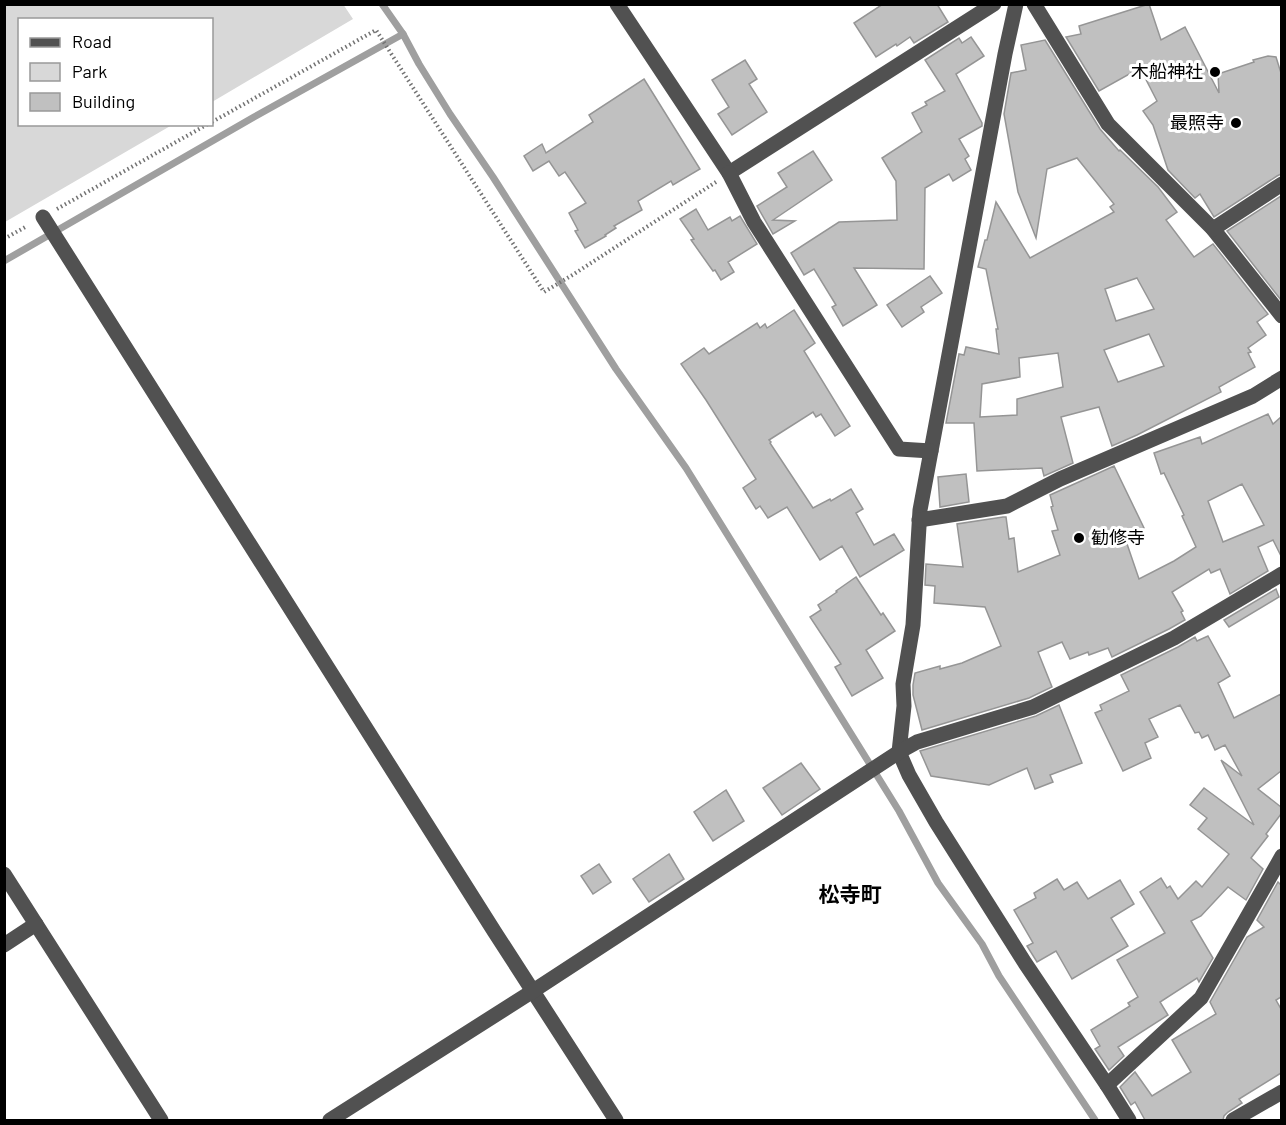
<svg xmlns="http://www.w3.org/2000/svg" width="1286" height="1125" font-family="Barlow,'Noto Sans JP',sans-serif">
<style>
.green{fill:#d8d8d8}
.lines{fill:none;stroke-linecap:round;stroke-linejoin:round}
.stream{stroke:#9f9f9f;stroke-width:7}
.building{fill:#c0c0c0;stroke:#959595;stroke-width:1.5;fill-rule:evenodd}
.path{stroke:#737373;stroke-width:4;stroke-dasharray:1.5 3;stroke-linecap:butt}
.minor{stroke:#515151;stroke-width:15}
.poi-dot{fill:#000;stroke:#fff;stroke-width:2}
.labels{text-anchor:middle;stroke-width:6;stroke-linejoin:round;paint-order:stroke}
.poi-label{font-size:18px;fill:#000;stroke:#fff;text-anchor:end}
.quarter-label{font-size:21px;font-weight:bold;fill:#000;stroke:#fff}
</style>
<rect width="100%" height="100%" fill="#fff"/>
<!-- green -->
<polygon class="green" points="343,4 353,19 212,102 212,20 20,20 20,124 172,125 5,222 5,5"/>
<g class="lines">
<!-- stream -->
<g class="stream">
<polyline points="382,4 403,34 419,64 450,114 493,177 616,369 686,468 899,811 938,883 982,944 999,976 1095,1120"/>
<polyline points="4,261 254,117 403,34"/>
</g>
</g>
<!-- building -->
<g class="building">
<polygon points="883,4 937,4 948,22 914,43 910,37 897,46 896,44 876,57 854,23"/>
<polygon points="1149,4 1161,40 1185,27 1219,93 1218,74 1254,62 1253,60 1268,56 1276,57 1281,73 1281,174 1277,176 1214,217 1200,194 1195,198 1168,170 1153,125 1143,111 1157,101 1140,68 1099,91 1066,37 1081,34 1079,26"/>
<polygon points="971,37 984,56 956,74 982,123 982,126 959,139 969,156 965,159 971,170 953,181 949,174 925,188 924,269 854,268 877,305 843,326 832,307 836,305 814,269 804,275 791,253 839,222 897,220 896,181 882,158 922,132 912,113 927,105 925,102 945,91 925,60 959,38 962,43"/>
<path d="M1045 40 1100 129 1119 151 1120 150 1158 187 1177 212 1166 220 1194 257 1213 244 1268 314 1257 322 1266 335 1248 348 1251 352 1248 353 1255 367 1219 387 1221 392 1137 435 1112 446 1099 407 1061 417 1073 463 1044 476 1042 468 977 471 974 423H946L959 354 964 355 966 347 999 354 996 329H998L986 269 978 267 985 240H987L996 202 1030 258 1114 212 1110 207 1114 204 1077 158 1047 169 1036 238 1018 192 1004 114 1011 73 1026 70 1021 45ZM1137 278 1154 309 1116 321 1105 289ZM1149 334 1164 366 1118 382 1104 350ZM1058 353 1063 387 1017 399V415L980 417 982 384 1020 377 1019 358Z"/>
<polygon points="745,60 757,79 749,84 767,112 732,135 718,114 729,107 712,80"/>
<polygon points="644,79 700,169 673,185 671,181 638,201 642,210 614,226 616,228 605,235 606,236 585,248 575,231 578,230 569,213 586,203 565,172 559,176 549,161 533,171 524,156 542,144 546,153 593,122 589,115"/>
<polygon points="813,151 832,180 773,220 795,221 773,234 757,206 787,187 778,173"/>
<polygon points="1281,196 1281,300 1227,231"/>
<polygon points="696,209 708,230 730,217 732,221 740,216 757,244 728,262 734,272 721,280 715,270 713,271 691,240 694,239 680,219"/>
<polygon points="930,276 942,293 921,307 924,312 902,327 887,305"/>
<polygon points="794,310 815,343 804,351 850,426 835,436 821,414 816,417 813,412 769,440 771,442 770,443 813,508 830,499 831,501 851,489 863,509 856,513 874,545 894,534 904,550 860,577 842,546 820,560 787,507 768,518 760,506 756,509 743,488 756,479 706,400 681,364 704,348 709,354 757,323 760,328 765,324 767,328"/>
<path d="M1268 414 1273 424 1281 417V556L1273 540 1258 547 1268 571 1230 594 1220 569 1211 573 1209 569 1172 592 1183 611 1181 612 1185 620 1169 629 1112 657 1108 648 1089 655 1088 652 1070 659 1062 642 1038 652 1052 687 1029 698 922 730 913 695V685L915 673 940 666V669L962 663 1001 646 985 607 934 603 935 586 925 585 926 564 963 567 957 524 1003 517H1006L1009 539 1014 538 1018 572 1060 555 1052 531 1058 530 1051 507 1053 506 1050 495 1114 466 1144 528 1125 538 1139 579 1174 561 1196 547 1182 516 1184 515 1164 473 1161 474 1154 453 1200 437 1202 444ZM1242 484 1264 525 1223 542 1208 501Z"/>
<polygon points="966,474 969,502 940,507 938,477"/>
<polygon points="856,577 881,615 883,613 895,631 866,650 883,678 852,696 835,667 841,664 810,617 821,610 818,605 837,592 836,591"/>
<polygon points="1276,589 1279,597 1229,627 1224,620"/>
<polygon points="1208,636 1230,676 1218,683 1234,718 1281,694 1281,771 1258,789 1281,807 1281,814 1266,834 1268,836 1251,858 1263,869 1246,900 1228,887 1201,916 1191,921 1213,958 1199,982 1197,978 1160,1002 1168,1015 1118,1047 1124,1056 1109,1070 1095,1049 1100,1046 1091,1030 1130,1006 1128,1003 1138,997 1117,960 1165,933 1140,892 1161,878 1167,888 1170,886 1178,899 1196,881 1202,887 1229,854 1198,829 1207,818 1190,805 1204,788 1254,825 1221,760 1242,776 1225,745 1215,750 1208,735 1202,738 1199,732 1195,733 1180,705 1149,719 1158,737 1145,743 1151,758 1123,771 1095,713 1102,710 1100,705 1129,691 1121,675 1178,647 1195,637 1197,641"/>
<polygon points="1059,705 1082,763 1050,775 1053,782 1035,789 1027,768 989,785 931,776 920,751 1036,716"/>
<polygon points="801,763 820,789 782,815 763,788"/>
<polygon points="726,790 744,821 713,841 694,812"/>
<polygon points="669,854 684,879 649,902 633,879"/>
<polygon points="599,864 611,882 593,894 581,876"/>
<polygon points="1057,879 1064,890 1077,882 1088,899 1120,880 1134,904 1111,918 1128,946 1072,979 1056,951 1037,962 1027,946 1033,943 1014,910 1036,898 1034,893"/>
<polygon points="1278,882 1281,885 1281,997 1276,1000 1281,1009 1281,1073 1239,1099 1242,1103 1228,1112 1224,1116 1223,1120 1145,1120 1135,1102 1131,1105 1120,1087 1135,1072 1152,1096 1191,1072 1172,1040 1216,1014 1210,1002 1247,937 1264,927 1257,920"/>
</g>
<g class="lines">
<!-- path -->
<g class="path">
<polyline points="212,122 376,30 544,292 574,274 716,182"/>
<polyline points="57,209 208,124"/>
<polyline points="4,239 27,226"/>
</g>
<!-- minor -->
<g class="minor">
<polyline points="617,4 729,173 994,4"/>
<polyline points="1016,4 1005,54 920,510 913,625 903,684 904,706 899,752 909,775 936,822 1025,963 1107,1085 1129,1120"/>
<polyline points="1034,4 1108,124 1213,229 1282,316"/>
<polyline points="729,173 754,222 899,449 931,451"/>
<polyline points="43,217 494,931 616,1120"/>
<polyline points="1213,229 1282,184"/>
<polyline points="919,520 1007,506 1060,479 1253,396 1282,378"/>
<polyline points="4,874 161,1120"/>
<polyline points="4,945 36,924"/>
<polyline points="1107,1085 1201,998 1282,856"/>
<polyline points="330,1120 533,991 899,752 917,742 1033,707 1174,638 1282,574"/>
<polyline points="1233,1120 1282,1092"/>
</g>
</g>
<!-- markers -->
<g class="poi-dot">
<circle cx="1215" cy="72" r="6"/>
<circle cx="1236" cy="123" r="6"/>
<circle cx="1079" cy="538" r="6"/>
</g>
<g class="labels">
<!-- poi labels -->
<g class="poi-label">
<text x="1203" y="78">木船神社</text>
<text x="1224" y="129">最照寺</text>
<text x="1091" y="544" text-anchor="start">勧修寺</text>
</g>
<!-- quarter labels -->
<g class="quarter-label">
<text x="850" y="902">松寺町</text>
</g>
</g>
<!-- border -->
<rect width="1286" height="1125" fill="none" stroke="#000000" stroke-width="12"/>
<!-- legend -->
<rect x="18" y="18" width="195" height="108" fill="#ffffff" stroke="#999999" stroke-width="1.5"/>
<rect x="30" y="38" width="30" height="9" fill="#515151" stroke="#999999" stroke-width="1.5"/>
<text x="72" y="48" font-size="18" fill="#000000">Road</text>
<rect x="30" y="63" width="30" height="18" fill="#d8d8d8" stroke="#999999" stroke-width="1.5"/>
<text x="72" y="78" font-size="18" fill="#000000">Park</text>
<rect x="30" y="93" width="30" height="18" fill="#c0c0c0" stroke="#999999" stroke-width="1.5"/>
<text x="72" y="108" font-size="18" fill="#000000">Building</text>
</svg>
